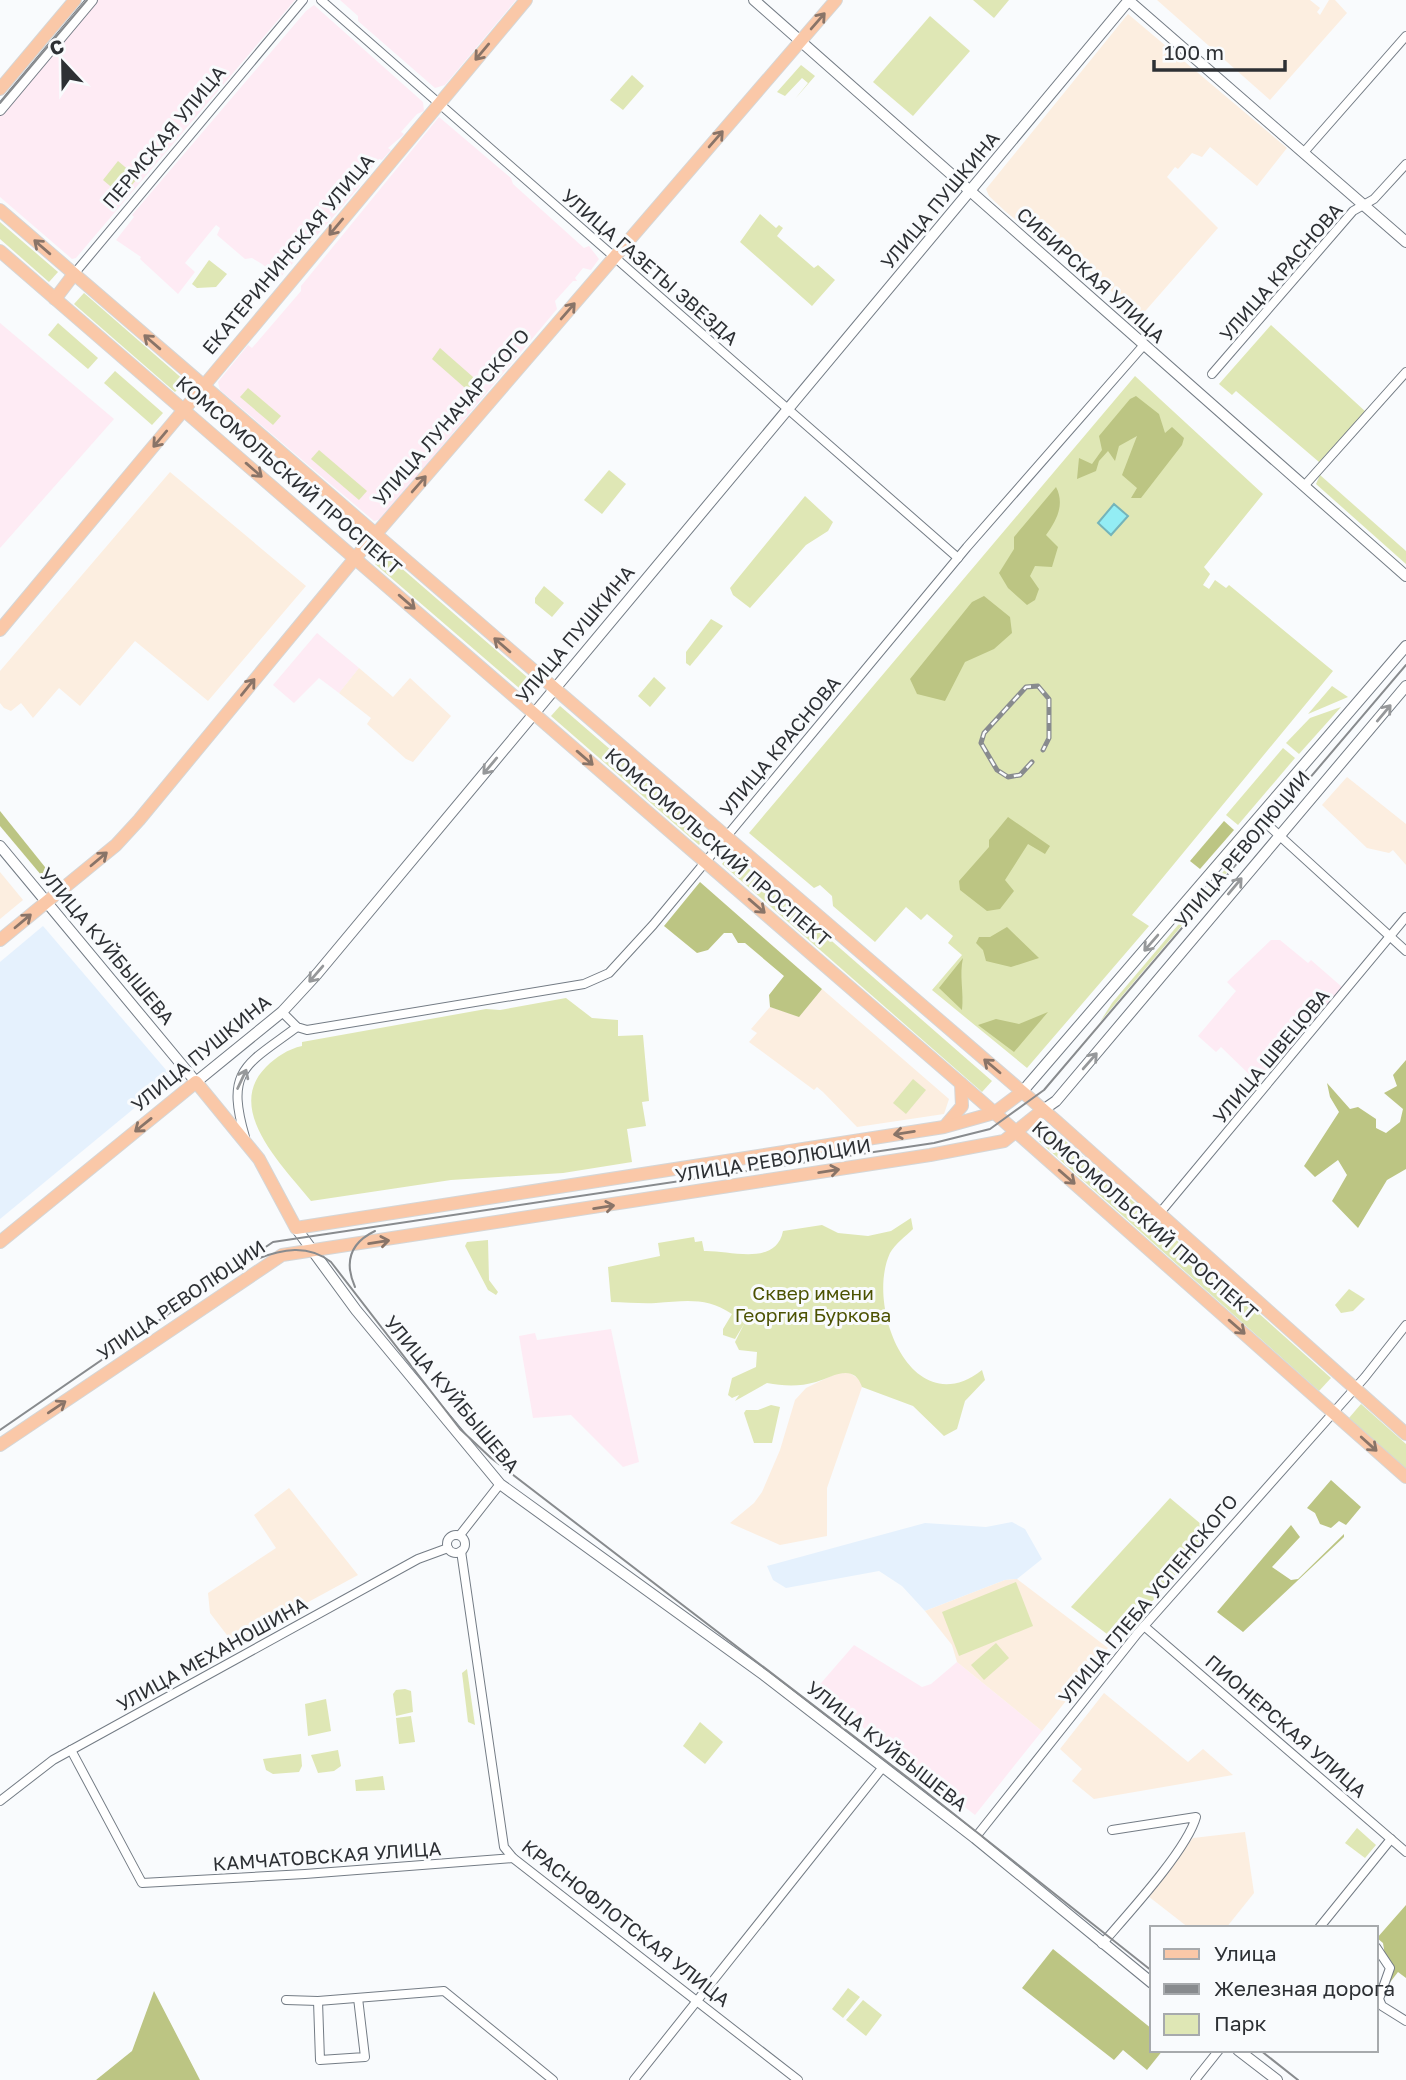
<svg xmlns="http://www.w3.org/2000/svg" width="1406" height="2080" font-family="'Golos Text',sans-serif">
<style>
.commercial{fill:#feebf4}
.built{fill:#e5f1fd}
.education{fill:#fceee0}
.green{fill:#dfe7b5}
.forest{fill:#bcc583}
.water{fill:#93edf4;stroke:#74b4ba;stroke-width:2}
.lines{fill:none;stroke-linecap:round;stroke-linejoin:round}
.street-casing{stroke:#747c85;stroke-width:10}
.secondary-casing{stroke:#747c85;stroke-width:12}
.primary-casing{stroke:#d5d6d6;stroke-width:14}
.street{stroke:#fff;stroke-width:8}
.secondary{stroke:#fff;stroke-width:10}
.primary{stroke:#fac8a8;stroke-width:12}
.tram{stroke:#888b8e;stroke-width:2}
.rail-casing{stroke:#888b8e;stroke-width:5}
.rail{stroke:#f9fbfd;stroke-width:2.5;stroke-dasharray:8;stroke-linecap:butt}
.oneway{stroke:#897468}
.oneway2{stroke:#96989a}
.labels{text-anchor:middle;stroke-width:6;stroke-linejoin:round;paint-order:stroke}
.street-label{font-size:19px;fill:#2d3034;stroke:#f9fbfd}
.park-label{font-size:19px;fill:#4c5202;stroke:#f9fbfd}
</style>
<rect width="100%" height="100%" fill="#f9fbfd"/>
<!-- commercial -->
<g class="commercial">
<polygon points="98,0 295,0 76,258 72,259 0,197 0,116"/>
<polygon points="340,0 516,0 445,85 435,88 358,21 358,16"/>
<polygon points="314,5 423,102 424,111 417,114 401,132 404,134 401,137 388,148 391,150 382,160 379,159 358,184 360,186 279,279 262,264 252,258 245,259 217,235 220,228 216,225 185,263 195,272 178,294 140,259 141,257 116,240 134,217 132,215 306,11"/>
<polygon points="439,117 511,178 513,184 584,248 589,246 599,259 591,270 583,268 575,278 577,281 573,281 555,301 557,309 381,519 374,521 220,390 218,382 248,345 252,348 301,291 301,286"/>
<polygon points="0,323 114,419 0,548"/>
<polygon points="317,633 359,668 339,693 319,678 294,703 273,685"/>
<polygon points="1271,940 1280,940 1308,963 1311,960 1342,987 1278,1064 1274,1061 1256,1081 1221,1047 1216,1052 1198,1036 1236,991 1227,982"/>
<polygon points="611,1329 639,1462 623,1467 571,1415 533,1418 519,1336 535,1333 537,1340"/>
<polygon points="854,1645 922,1687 931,1684 957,1662 1042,1731 975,1815 815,1690"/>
</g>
<!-- built -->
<g class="built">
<polygon points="43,926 172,1077 0,1219 0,962"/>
<polygon points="1012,1522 1025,1529 1042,1559 1017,1579 1005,1580 925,1611 902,1586 879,1571 786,1588 773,1580 767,1566 925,1523 986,1527"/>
</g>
<!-- education -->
<g class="education">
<polygon points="1157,0 1310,0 1320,8 1317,12 1320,15 1329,0 1335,0 1347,13 1270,100"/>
<polygon points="1128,14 1287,148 1257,186 1210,147 1202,157 1192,153 1178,169 1175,167 1167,177 1218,228 1140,317 1061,246 1056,252 1006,212 989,196 986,189"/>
<polygon points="170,472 306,586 208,701 135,641 80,706 59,688 33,718 21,703 11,711 4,708 0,703 0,671"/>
<polygon points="359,668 393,697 410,678 451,716 413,762 406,759 367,724 371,718 339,693"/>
<polygon points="1347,777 1406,824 1406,865 1393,850 1389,853 1367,848 1322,805"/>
<polygon points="0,872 23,900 0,919"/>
<polygon points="822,989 949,1099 944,1114 857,1127 823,1092 817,1087 814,1090 749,1042 757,1033 751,1029 770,1007 799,1016"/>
<polygon points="837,1373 850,1373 860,1380 862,1387 827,1488 827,1536 780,1545 730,1523 754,1503 762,1492 780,1450 795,1400 806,1388"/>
<polygon points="289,1488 358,1575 233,1643 210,1613 208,1593 276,1548 254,1515"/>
<polygon points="1017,1579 1108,1648 1042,1731 957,1662 952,1645 925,1611 1005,1580"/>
<polygon points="1104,1693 1188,1762 1203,1749 1233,1775 1094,1799 1072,1781 1082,1769 1060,1749"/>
<polygon points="1245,1832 1254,1893 1226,1928 1189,1928 1148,1896 1193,1838"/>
</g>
<!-- green -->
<g class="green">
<polygon points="973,0 1009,0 994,18"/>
<polygon points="930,16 970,51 913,116 873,82"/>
<polygon points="801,65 815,76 795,99 808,83 802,78 785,96 777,92"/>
<polygon points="632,75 644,86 623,110 610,100"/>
<polygon points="118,161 138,178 122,196 103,180"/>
<polygon points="760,214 776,228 779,225 783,228 777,236 814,268 818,265 835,280 812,306 740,242"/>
<polygon points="0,222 58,272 49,282 0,239"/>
<polygon points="209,260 227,274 216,287 197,288 192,284"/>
<polygon points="84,293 185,381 175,392 74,304"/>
<polygon points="58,323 98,358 88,369 48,335"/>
<polygon points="1271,325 1366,412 1319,462 1236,391 1232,395 1219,384"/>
<polygon points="440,348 473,377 471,387 465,388 432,359"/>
<polygon points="115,371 163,413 152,425 104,383"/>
<polygon points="1135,376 1263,494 1204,567 1210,574 1203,585 1209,589 1215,580 1226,588 1229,585 1333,671 1132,915 1149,926 1027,1068 932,990 962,955 948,943 953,936 927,914 921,920 906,907 875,942 833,906 832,896 820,885 814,888 749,833"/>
<polygon points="248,388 281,416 273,425 240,397"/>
<polygon points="319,450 367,491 359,500 311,459"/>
<polygon points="609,470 626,484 602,514 584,500"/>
<polygon points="1320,475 1406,551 1406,564 1316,484"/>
<polygon points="805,496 833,522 828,531 806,545 750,608 733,595 730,588"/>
<polygon points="384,553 535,684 526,694 375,564"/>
<polygon points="544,586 564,603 552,617 535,603 535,598"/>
<polygon points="711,619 723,626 690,666 686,663 686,652"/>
<polygon points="654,677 666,688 650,707 638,696"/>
<polygon points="1332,686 1348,697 1308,714"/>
<polygon points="560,706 708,834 699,845 551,716"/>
<polygon points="1341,707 1299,754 1286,743 1310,718"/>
<polygon points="1283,748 1295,758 1238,825 1226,815"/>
<polygon points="1250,840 1253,842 1100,1022 1112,1003"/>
<polygon points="731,853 992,1081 982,1092 722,864"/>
<path d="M566 998 592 1018 618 1020V1036L643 1035 649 1101 642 1102 646 1126 627 1129 632 1162 563 1173 451 1180 311 1201C285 1168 223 1110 266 1067 276 1057 288 1049 302 1046V1042L486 1009 500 1010Z"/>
<polygon points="913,1079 926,1090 906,1114 893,1103"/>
<polygon points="1051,1128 1331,1378 1319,1391 1039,1141"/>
<path d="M911 1218 913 1229C906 1236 895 1244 890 1253 865 1307 912 1425 982 1370L985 1380 965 1401 957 1429 944 1436 913 1406 862 1387C854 1362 832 1377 816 1382 799 1387 783 1386 767 1383L735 1401 739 1395 732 1398 728 1395 732 1378 756 1367 757 1352 739 1350 735 1342 744 1324 735 1339 723 1335V1329L732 1314C706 1297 686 1301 656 1303 642 1304 626 1302 611 1302L608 1267 660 1256 658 1243 694 1237 695 1242 702 1241 704 1251C729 1250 776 1267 783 1231L822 1225 838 1233 868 1236 891 1231Z"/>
<polygon points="488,1240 489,1280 498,1292 496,1295 488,1290 465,1246 467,1242"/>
<polygon points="1349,1289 1365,1299 1353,1311 1341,1313 1335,1305"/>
<polygon points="1361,1404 1406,1444 1406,1470 1349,1418"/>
<polygon points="771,1405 780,1407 772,1443 754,1443 744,1413 746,1410 758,1410"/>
<polygon points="1170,1498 1208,1530 1218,1519 1222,1521 1122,1636 1111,1637 1071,1607"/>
<polygon points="1016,1582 1033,1626 959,1656 942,1612"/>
<polygon points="996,1643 1009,1658 984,1680 971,1665"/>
<polygon points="467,1669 475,1725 468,1722 462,1673"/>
<polygon points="405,1689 411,1691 413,1712 396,1716 393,1694 396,1690"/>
<polygon points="326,1699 331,1731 308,1736 305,1704"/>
<polygon points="411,1716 415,1742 399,1744 396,1718"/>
<polygon points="700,1722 723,1742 705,1764 683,1746"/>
<polygon points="338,1750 341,1766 334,1771 318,1773 311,1755"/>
<polygon points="301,1754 302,1766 299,1772 273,1774 266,1770 263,1759"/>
<polygon points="383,1776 385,1790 356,1791 355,1780"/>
<polygon points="1357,1828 1376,1845 1365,1858 1345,1843"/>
<polygon points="848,1988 860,1997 843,2018 832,2009"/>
<polygon points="863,2000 882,2015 866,2036 846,2020"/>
</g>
<!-- forest -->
<g class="forest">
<polygon points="1136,396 1159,414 1165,433 1172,427 1184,438 1182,445 1141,498 1131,498 1137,488 1122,475 1137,436 1119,446 1115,461 1108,451 1099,461 1096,471 1077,479 1079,458 1092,464 1102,450 1099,436 1130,399"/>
<path d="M1056 487C1065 504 1057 520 1046 535L1058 547 1052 567 1035 566 1030 576 1039 589 1035 600 1027 605 1008 588 999 573 1014 549V537Z"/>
<polygon points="984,596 1010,617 1012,633 994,649 965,662 945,701 917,694 910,679 972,602"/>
<polygon points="0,811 53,877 47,882 0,826"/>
<polygon points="1008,817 1050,846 1045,854 1028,844 1005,880 1014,891 1000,909 987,911 960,890 959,881 989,847 989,840"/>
<polygon points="1224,821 1234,830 1200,869 1190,861"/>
<polygon points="700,882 822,989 799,1017 770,1007 769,995 784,976 745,943 738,943 732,933 724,933 708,950 697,953 664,926"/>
<polygon points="1007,927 1039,958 1011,967 986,961 983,950 976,943 979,937 990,937"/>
<path d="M963 958C959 975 964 992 962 1010L939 988Z"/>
<polygon points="1048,1012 1014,1052 978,1025 996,1019 1019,1024"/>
<polygon points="1406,1060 1406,1169 1387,1180 1358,1228 1332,1201 1347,1175 1338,1160 1315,1177 1304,1166 1339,1112 1330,1097 1327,1083 1350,1109 1358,1107 1376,1119 1376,1128 1386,1133 1400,1122 1403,1109 1384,1093 1397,1086 1393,1075"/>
<polygon points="1331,1480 1361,1507 1346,1525 1339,1521 1331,1528 1320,1524 1315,1513 1307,1508"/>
<polygon points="1291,1525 1300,1537 1272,1567 1291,1580 1298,1579 1344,1534 1344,1537 1243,1632 1217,1612"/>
<polygon points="1406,1905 1406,1978 1398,1972 1381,1994 1387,1968 1383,1943 1377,1938"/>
<polygon points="1053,1949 1152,2029 1152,2050 1163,2050 1147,2070 1123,2050 1114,2060 1022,1988"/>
<polygon points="154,1991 200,2080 96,2080 132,2051"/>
</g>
<!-- water -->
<polygon class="water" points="1114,504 1128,516 1111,535 1098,523"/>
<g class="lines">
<defs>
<g id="street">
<polyline points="321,0 958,558"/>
<polyline points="1305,151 1406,36"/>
<polyline points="74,274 303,0"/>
<polyline points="1212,374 1353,211 1374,199 1406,164"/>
<polyline points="1305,485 1406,372"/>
<polyline points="1259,817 1406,951"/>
<polyline points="282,1012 297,1027 307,1030 584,984 609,973 653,925 967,547 1143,346"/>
<path d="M245 1137C225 1069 246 1065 297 1027"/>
<polyline points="1159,1214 1406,917"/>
<circle cx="456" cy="1544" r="9"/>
<polyline points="460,1535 500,1484"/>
<polyline points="461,1551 504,1847 513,1858 798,2080"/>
<polyline points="1144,1626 1406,1852"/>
<polyline points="71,1750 142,1883 305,1874 513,1858"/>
<polyline points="0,1801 53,1760 418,1559 448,1548"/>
<polyline points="975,1838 1137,1634 1365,1377 1406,1325"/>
<polyline points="1319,1928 1391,1839"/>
<path d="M1102 1944C1127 1915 1187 1850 1196 1817L1112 1830"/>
<polyline points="1376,1947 1390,1968 1379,1999 1382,2006 1406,2021"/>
<polyline points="286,2000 318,2001 444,1991 553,2080"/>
<polyline points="318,2001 320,2060 365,2057 358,1998"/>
<polyline points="634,2080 883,1767"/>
<polyline points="1195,2080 1219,2050"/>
</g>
<g id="secondary">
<polyline points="754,0 1406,576"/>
<polyline points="1128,0 1406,242"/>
<polyline points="0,110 92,0"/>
<polyline points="0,846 196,1082 282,1012 317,974 1129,0"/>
<polyline points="1022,1092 1406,646"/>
<polyline points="1043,1110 1056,1101 1406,686"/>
<polyline points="296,1228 356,1310 500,1484 764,1675 975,1838 1152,1983"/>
<polyline points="1238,2050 1277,2080"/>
</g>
<g id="primary">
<polyline points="0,89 75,0"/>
<polyline points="0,210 1055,1120 1406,1434"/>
<polyline points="0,251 980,1100 1406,1477"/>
<polyline points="55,299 74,274"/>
<polyline points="0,630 526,0"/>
<polyline points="0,940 116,845 139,820 356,557 836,0"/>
<polyline points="946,1125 962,1106 961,1084"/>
<polyline points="0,1242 196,1082 259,1159 296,1228 944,1127 994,1113 1022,1092"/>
<polyline points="0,1445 282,1255 930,1155 1004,1141 1043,1110"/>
</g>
</defs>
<!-- street casing -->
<use href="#street" class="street-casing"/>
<!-- secondary casing -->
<use href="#secondary" class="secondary-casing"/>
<!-- primary casing -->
<use href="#primary" class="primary-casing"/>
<!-- street -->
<use href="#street" class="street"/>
<!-- secondary -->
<use href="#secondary" class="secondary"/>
<!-- primary -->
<use href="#primary" class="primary"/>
<!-- tram -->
<g class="tram">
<polyline points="0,103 87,0"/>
<path d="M257 1259C282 1249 308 1244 331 1262L460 1429 491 1458 916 1784 1152 1971"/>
<path d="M355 1287C344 1262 350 1243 375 1231"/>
<polyline points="0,1430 273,1242 934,1143 990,1129 1044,1090 1406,665"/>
<polyline points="1260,2050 1298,2080"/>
</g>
<defs>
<polyline id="rail" points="1032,762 1020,775 1008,777 997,770 981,743 984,733 1026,687 1038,686 1049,699 1049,738 1043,750"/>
</defs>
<!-- rail casing -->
<use href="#rail" class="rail-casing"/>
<!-- rail -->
<use href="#rail" class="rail"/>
</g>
<!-- one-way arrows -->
<defs><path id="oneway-shaft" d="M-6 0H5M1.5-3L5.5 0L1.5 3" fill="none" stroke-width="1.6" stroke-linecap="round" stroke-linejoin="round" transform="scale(1.75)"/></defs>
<g class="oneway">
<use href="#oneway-shaft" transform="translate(818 21) rotate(-49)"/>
<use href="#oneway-shaft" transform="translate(482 52) rotate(130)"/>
<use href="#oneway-shaft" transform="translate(716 139) rotate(-49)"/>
<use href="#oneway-shaft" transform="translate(336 227) rotate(130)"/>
<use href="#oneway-shaft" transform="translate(42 247) rotate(-139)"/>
<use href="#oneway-shaft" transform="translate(568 311) rotate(-49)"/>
<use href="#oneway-shaft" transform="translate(152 342) rotate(-139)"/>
<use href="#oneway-shaft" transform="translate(160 439) rotate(130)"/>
<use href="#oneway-shaft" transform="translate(254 470) rotate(41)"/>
<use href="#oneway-shaft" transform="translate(419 484) rotate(-49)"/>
<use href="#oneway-shaft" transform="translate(407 602) rotate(41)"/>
<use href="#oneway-shaft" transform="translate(502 645) rotate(-139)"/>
<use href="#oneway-shaft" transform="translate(248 687) rotate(-51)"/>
<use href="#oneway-shaft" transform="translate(585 758) rotate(41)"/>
<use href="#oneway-shaft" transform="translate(99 859) rotate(-40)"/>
<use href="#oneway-shaft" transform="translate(757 906) rotate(41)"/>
<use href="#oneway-shaft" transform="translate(23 921) rotate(-40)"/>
<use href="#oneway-shaft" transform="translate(992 1066) rotate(-140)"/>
<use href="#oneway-shaft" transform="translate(143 1125) rotate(141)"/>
<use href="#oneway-shaft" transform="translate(904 1133) rotate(171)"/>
<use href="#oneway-shaft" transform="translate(829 1171) rotate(-9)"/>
<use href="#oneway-shaft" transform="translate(1067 1177) rotate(41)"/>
<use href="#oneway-shaft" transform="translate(604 1207) rotate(-9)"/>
<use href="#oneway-shaft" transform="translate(379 1242) rotate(-9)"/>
<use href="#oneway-shaft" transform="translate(1237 1327) rotate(41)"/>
<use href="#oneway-shaft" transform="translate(57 1407) rotate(-34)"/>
<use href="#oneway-shaft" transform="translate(1369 1444) rotate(42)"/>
</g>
<g class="oneway2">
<use href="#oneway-shaft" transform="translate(1384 713) rotate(-50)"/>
<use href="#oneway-shaft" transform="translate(490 766) rotate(130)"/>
<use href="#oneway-shaft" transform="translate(1235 886) rotate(-50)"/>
<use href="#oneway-shaft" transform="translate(1151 943) rotate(131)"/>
<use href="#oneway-shaft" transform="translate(316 974) rotate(131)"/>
<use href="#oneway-shaft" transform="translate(1090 1061) rotate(-49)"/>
<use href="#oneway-shaft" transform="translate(242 1079) rotate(-65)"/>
</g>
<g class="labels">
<!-- street labels -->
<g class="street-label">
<text transform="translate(164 137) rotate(-50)" y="7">ПЕРМСКАЯ УЛИЦА</text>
<text transform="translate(940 200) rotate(-50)" y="7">УЛИЦА ПУШКИНА</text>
<text transform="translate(288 254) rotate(-50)" y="7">ЕКАТЕРИНИНСКАЯ УЛИЦА</text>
<text transform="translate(650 267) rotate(41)" y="7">УЛИЦА ГАЗЕТЫ ЗВЕЗДА</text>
<text transform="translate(1281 272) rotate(-49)" y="7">УЛИЦА КРАСНОВА</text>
<text transform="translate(1091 275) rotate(42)" y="7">СИБИРСКАЯ УЛИЦА</text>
<text transform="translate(451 417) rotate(-49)" y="7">УЛИЦА ЛУНАЧАРСКОГО</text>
<text transform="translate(289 475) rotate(41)" y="7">КОМСОМОЛЬСКИЙ ПРОСПЕКТ</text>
<text transform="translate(575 634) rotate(-50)" y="7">УЛИЦА ПУШКИНА</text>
<text transform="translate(780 746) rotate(-50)" y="7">УЛИЦА КРАСНОВА</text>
<text transform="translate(718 847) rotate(41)" y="7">КОМСОМОЛЬСКИЙ ПРОСПЕКТ</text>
<text transform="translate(1242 849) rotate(-50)" y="7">УЛИЦА РЕВОЛЮЦИИ</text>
<text transform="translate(107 946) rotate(50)" y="7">УЛИЦА КУЙБЫШЕВА</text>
<text transform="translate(201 1053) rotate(-39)" y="7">УЛИЦА ПУШКИНА</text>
<text transform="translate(1271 1056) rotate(-50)" y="7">УЛИЦА ШВЕЦОВА</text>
<text transform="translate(773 1160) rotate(-9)" y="7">УЛИЦА РЕВОЛЮЦИИ</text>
<text transform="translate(1145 1220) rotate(41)" y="7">КОМСОМОЛЬСКИЙ ПРОСПЕКТ</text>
<text transform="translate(181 1300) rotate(-34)" y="7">УЛИЦА РЕВОЛЮЦИИ</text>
<text transform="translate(452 1394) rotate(50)" y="7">УЛИЦА КУЙБЫШЕВА</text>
<text transform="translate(1148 1599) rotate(-50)" y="7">УЛИЦА ГЛЕБА УСПЕНСКОГО</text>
<text transform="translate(212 1654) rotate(-29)" y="7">УЛИЦА МЕХАНОШИНА</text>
<text transform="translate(1286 1726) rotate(41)" y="7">ПИОНЕРСКАЯ УЛИЦА</text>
<text transform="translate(887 1746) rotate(38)" y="7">УЛИЦА КУЙБЫШЕВА</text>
<text transform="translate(327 1856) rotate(-4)" y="7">КАМЧАТОВСКАЯ УЛИЦА</text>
<text transform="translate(626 1923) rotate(38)" y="7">КРАСНОФЛОТСКАЯ УЛИЦА</text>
</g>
<!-- park labels -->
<g class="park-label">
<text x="813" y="1300">Сквер имени<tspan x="813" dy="22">Георгия Буркова</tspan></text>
</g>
</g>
<!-- legend -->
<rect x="1150" y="1926" width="228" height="126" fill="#f9fbfd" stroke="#a7aaad" stroke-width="2"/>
<rect x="1164" y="1949" width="35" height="10" fill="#fac8a8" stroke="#a7aaad" stroke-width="2"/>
<text x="1214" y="1961" font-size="21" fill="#2d3034">Улица</text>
<rect x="1164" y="1984" width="35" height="10" fill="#888b8e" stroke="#a7aaad" stroke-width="2"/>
<text x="1214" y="1996" font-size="21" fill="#2d3034">Железная дорога</text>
<rect x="1164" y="2014" width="35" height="21" fill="#dfe7b5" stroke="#a7aaad" stroke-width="2"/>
<text x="1214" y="2031" font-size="21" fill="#2d3034">Парк</text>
<!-- north arrow -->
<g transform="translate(63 63) rotate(338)" stroke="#f9fbfd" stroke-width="5" paint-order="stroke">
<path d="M0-5L12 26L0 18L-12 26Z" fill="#2d3034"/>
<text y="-10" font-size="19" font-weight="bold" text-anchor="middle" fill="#2d3034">С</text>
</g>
<!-- scale -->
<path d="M1154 60v10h131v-10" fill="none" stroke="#2d3034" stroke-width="3.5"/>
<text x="1164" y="60" font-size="21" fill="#2d3034" stroke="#f9fbfd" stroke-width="5" paint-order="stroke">100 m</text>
</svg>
